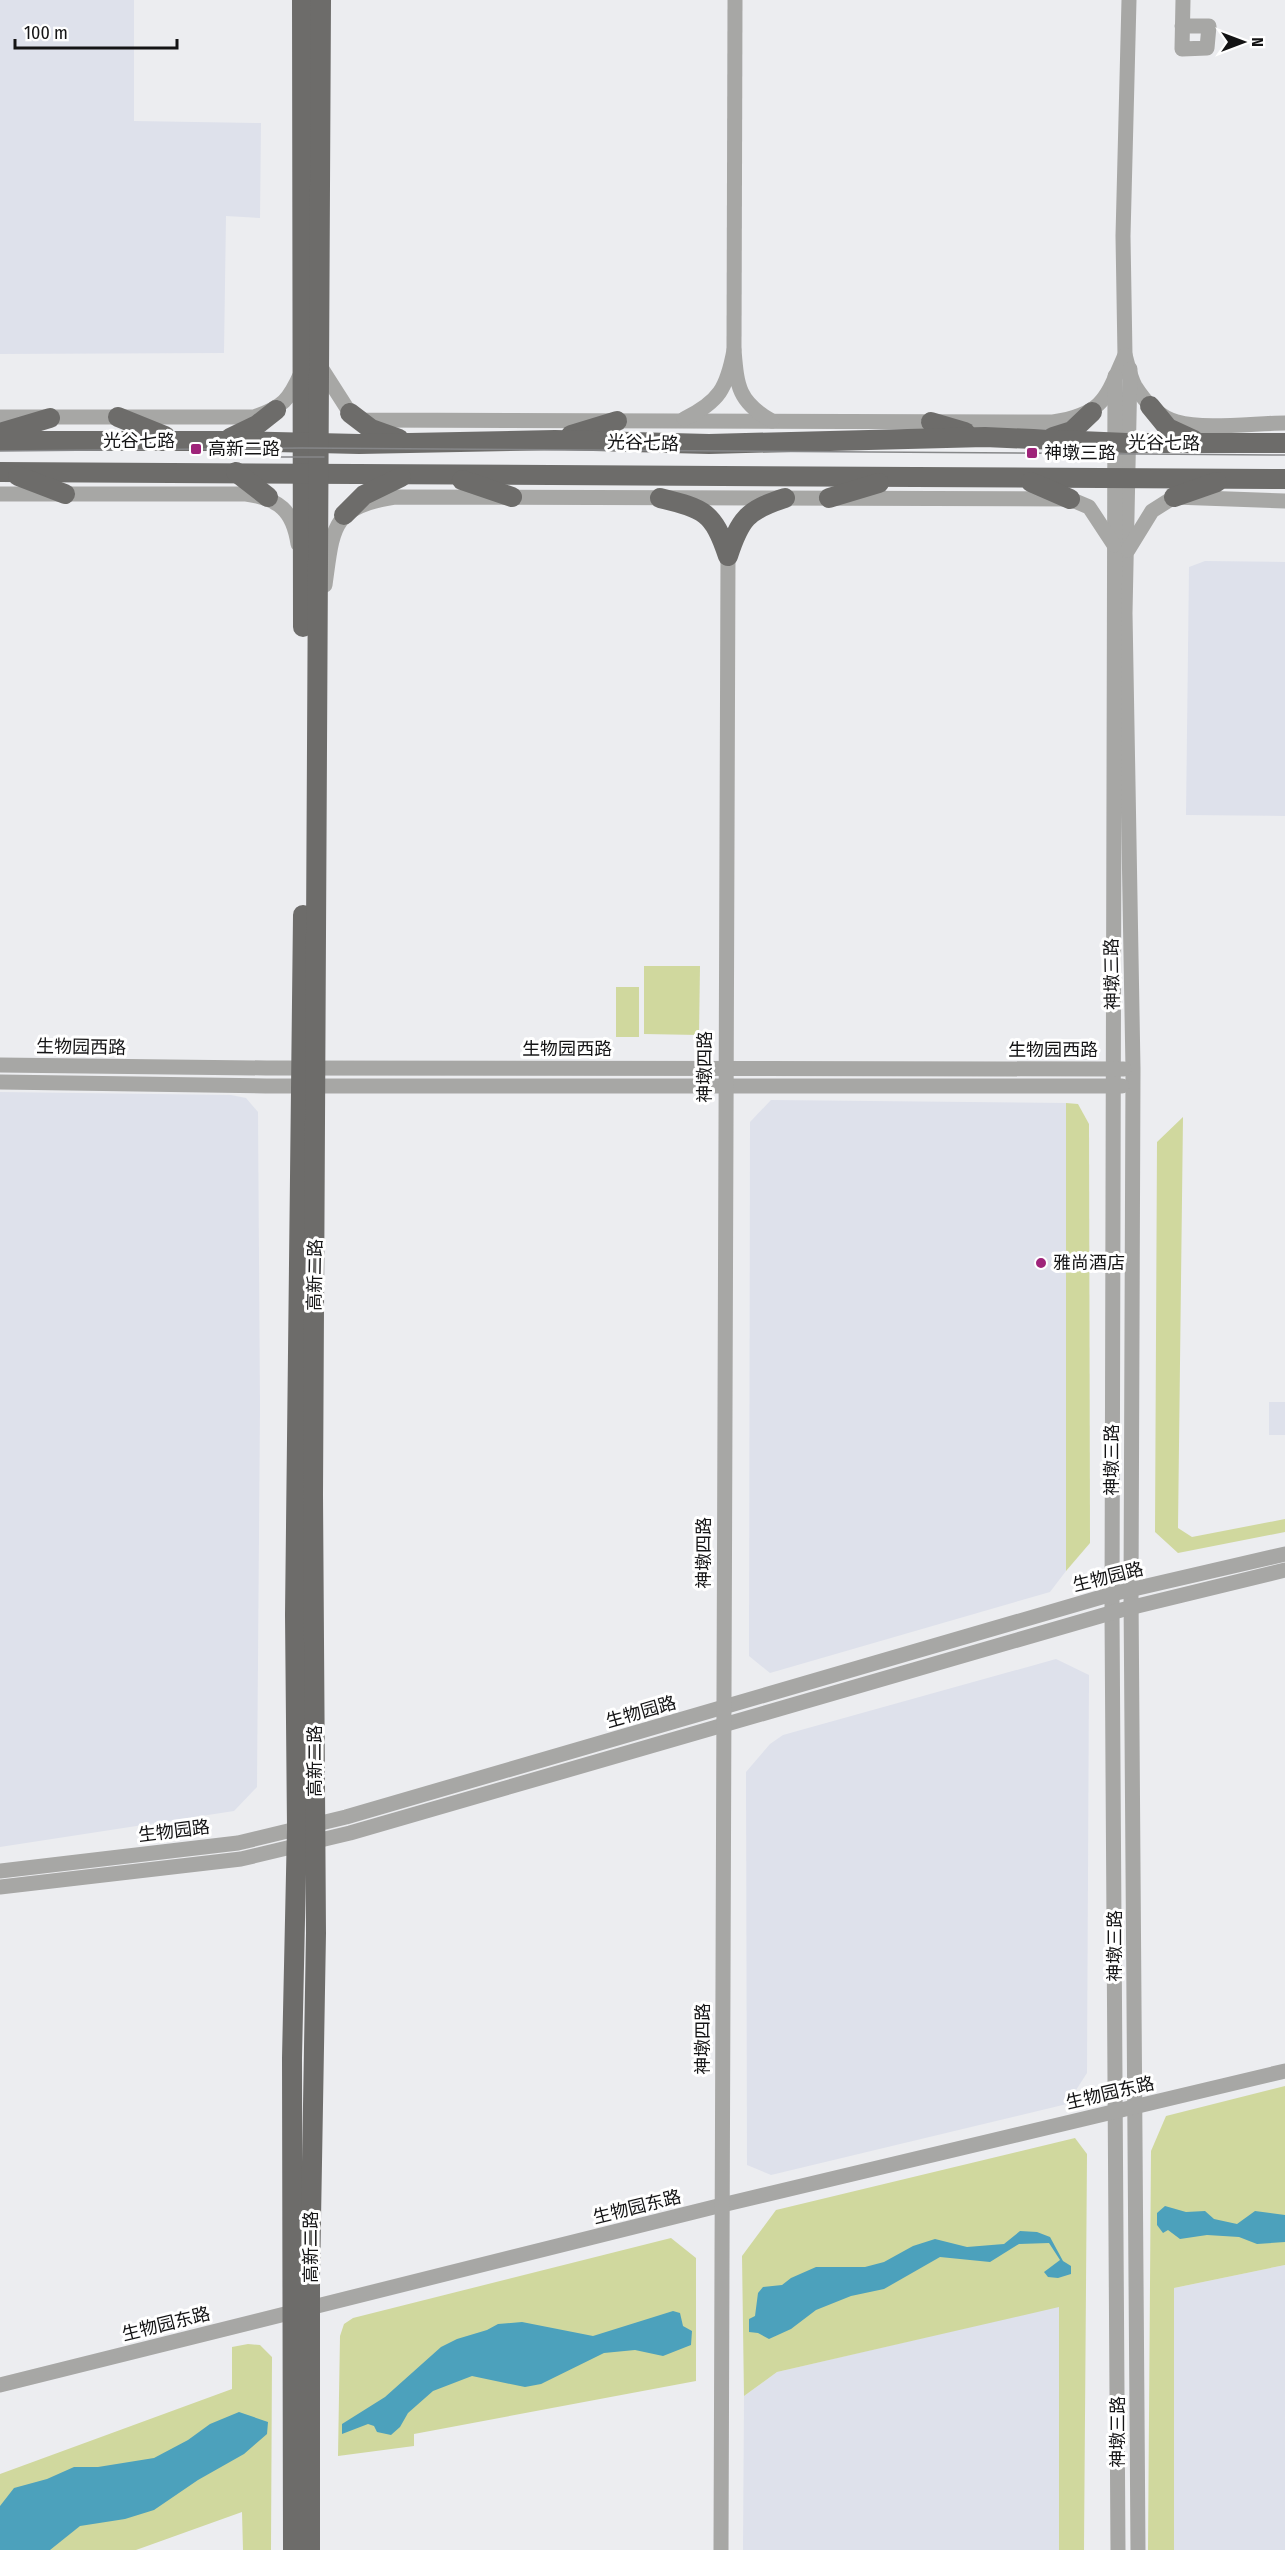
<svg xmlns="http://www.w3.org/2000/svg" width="1285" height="2550" font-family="'Fira Sans Condensed','Noto Sans SC',sans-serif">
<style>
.built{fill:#dee1eb}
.green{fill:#d0d89e}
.water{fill:#4ca1bc}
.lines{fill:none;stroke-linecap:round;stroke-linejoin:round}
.minor{stroke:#a7a7a5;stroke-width:15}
.major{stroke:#6d6c6a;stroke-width:20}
.tram{stroke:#868789;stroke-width:1.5}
.poi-dot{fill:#9f247a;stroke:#fff;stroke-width:2}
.labels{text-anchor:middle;stroke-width:6;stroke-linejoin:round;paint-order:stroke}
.street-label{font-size:18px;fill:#141415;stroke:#fff}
.poi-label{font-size:18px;fill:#141415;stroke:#fff;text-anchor:start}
</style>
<rect width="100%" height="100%" fill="#ecedf0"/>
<!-- built -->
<g class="built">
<polygon points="0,0 134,0 134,121 261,123 260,218 226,216 224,353 0,354"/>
<polygon points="1205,561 1285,562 1285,816 1186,815 1189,567"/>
<polygon points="0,1092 231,1095 246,1098 258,1112 260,1407 257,1787 234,1811 0,1847"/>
<polygon points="771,1100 1066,1103 1066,1571 1050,1592 770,1673 749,1656 750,1122"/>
<rect x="1269" y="1402" width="16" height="33"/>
<polygon points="1056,1659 1089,1675 1087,2073 1067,2104 771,2175 747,2165 746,1772 770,1744 783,1735"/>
<polygon points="1285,2265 1285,2550 1174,2550 1174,2288"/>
<polygon points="1060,2306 1059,2550 743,2550 744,2396 777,2372"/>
</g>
<!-- green -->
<g class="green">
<polygon points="644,966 700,966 699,1035 644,1034"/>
<rect x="616" y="987" width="23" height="50"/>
<polygon points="1066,1103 1078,1104 1089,1124 1090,1543 1066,1571"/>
<polygon points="1183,1117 1178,1528 1192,1537 1285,1519 1285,1532 1178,1553 1155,1532 1157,1142"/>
<polygon points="1285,2086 1285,2265 1174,2288 1174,2550 1148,2550 1151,2151 1166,2116"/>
<polygon points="1075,2138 1087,2154 1084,2550 1059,2550 1059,2307 777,2372 744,2396 742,2256 776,2210"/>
<polygon points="671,2238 696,2258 696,2381 414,2434 414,2446 338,2456 340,2336 344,2324 353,2318"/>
<polygon points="248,2344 260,2345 272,2357 271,2550 243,2550 242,2512 136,2550 0,2550 0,2474 232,2389 232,2347"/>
</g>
<!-- water -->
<g class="water">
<polygon points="1165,2206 1186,2212 1205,2211 1214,2219 1237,2224 1255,2211 1285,2215 1285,2242 1257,2244 1239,2237 1207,2235 1180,2239 1168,2230 1163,2233 1157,2225 1157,2213"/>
<polygon points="1020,2231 1037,2232 1050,2237 1063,2261 1071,2266 1071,2274 1058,2278 1048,2277 1044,2272 1060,2260 1049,2243 1019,2244 990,2262 940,2257 884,2289 851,2296 816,2310 791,2329 769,2339 758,2333 749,2332 749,2319 755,2316 758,2293 763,2287 782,2285 791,2278 816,2267 865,2267 884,2262 913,2246 935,2239 967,2247 1004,2244"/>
<polygon points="673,2311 680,2313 683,2326 692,2331 691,2345 663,2356 635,2350 604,2353 541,2384 525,2387 472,2376 433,2391 408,2413 400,2427 391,2435 377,2432 374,2426 368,2424 342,2434 342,2424 385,2397 441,2347 457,2339 487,2330 498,2324 522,2322 593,2336"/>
<polygon points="239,2412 268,2422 267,2434 244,2454 198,2480 154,2510 125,2519 80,2526 50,2550 0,2550 0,2506 14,2488 47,2479 74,2467 98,2467 154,2458 188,2440 210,2424"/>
</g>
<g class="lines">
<!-- minor -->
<g class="minor">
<polyline points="1182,26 1209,26 1207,48 1182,49 1183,0"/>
<polyline points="734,350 735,0"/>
<polyline points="1125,355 1123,236 1129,0"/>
<path d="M320 366 350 413 361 420 1053 422C1104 414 1106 398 1125 355 1128 365 1130 377 1135 386 1145 402 1159 417 1177 422 1203 430 1257 423 1285 423"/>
<polyline points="1130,369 1125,613 1133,1069 1131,1594 1138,2550"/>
<polyline points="1115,376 1112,1612 1118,2550"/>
<path d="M0 417H254C283 407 289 400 301 373"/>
<path d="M684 419C719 402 727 388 734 350 737 386 738 402 772 421"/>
<path d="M0 494H246C279 499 293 510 298 544"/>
<polyline points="1128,550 1152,511 1174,497 1285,501"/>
<path d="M325 585C333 528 331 507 395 497L1070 499 1089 507 1114 545"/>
<polyline points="0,1065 266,1068 1124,1069"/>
<polyline points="0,1082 266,1086 1122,1086"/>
<polyline points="0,1871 238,1843 346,1817 1112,1594 1285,1554"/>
<polyline points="0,1887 241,1859 350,1833 1121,1610 1285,1570"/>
<polyline points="0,2385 722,2205 1285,2071"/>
<polyline points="721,2550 728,556"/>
</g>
<!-- major -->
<g class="major">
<polyline points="302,0 303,627"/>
<polyline points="1150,406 1168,428 1194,440"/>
<polyline points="350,413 371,429 399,439"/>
<polyline points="118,417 165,436"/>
<polyline points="931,422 965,432"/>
<polyline points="0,433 50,418"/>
<polyline points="571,435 617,421"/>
<polyline points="1053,437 1072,431 1092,412"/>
<polyline points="230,438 257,425 276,410"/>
<polyline points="0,441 233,441 359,444 555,440 709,444 985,437 1127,443 1285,443"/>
<polyline points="0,472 1285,479"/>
<polyline points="236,472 268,497"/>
<polyline points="18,476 65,494"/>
<polyline points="462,480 512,497"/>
<polyline points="1031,482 1070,499"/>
<polyline points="1174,497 1217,482"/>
<path d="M660 498C704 509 713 511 728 556 740 519 747 510 785 498"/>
<polyline points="829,498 879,483"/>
<polyline points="344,515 364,495 401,477"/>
<polyline points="293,2550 292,2058 297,1828 295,1615 303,915"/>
<polyline points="310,2550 310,2277 316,1933 313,1495 321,0"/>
</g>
<!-- tram -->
<g class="tram">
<polyline points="0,451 302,448 1285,455"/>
<polyline points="276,457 324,457"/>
</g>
</g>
<!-- markers -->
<g class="poi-dot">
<rect x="190" y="443" width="12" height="12" rx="3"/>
<rect x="1026" y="447" width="12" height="12" rx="3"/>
<circle cx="1041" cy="1263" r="6"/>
</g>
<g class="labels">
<!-- street labels -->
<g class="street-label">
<text x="139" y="447">光谷七路</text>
<text transform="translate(643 443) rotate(2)" y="6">光谷七路</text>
<text transform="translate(1164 443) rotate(1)" y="6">光谷七路</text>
<text transform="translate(1112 974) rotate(-91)" y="6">神墩三路</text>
<text transform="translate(81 1047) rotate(1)" y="6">生物园西路</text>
<text x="567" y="1055">生物园西路</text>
<text x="1053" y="1056">生物园西路</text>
<text transform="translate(705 1067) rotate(-90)" y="6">神墩四路</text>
<text transform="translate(315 1275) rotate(-89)" y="6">高新二路</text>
<text transform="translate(1112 1460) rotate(-90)" y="6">神墩三路</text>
<text transform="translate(704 1553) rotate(-90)" y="6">神墩四路</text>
<text transform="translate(1108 1577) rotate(-14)" y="6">生物园路</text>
<text transform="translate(641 1712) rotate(-16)" y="6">生物园路</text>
<text transform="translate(315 1761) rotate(-90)" y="6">高新二路</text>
<text transform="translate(174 1831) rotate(-7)" y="6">生物园路</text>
<text transform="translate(1115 1946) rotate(-90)" y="6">神墩三路</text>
<text transform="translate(703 2039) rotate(-90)" y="6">神墩四路</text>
<text transform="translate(1110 2093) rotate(-13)" y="6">生物园东路</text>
<text transform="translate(637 2207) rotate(-14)" y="6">生物园东路</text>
<text transform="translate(311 2247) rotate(-90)" y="6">高新二路</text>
<text transform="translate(166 2324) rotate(-14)" y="6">生物园东路</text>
<text transform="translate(1118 2432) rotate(-90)" y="6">神墩三路</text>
</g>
<!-- poi labels -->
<g class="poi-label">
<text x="208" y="455">高新二路</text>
<text x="1044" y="459">神墩三路</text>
<text x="1053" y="1269">雅尚酒店</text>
</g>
</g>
<!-- north arrow -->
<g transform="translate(1243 42) rotate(90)" stroke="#ffffff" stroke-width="4.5" paint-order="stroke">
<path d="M0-4.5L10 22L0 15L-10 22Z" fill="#141415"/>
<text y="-9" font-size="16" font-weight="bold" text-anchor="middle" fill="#141415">N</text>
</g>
<!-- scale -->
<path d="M15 39v9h162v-9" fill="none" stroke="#141415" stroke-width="3"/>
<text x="24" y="39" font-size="18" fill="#141415" stroke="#ffffff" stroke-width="4.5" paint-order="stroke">100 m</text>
</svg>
